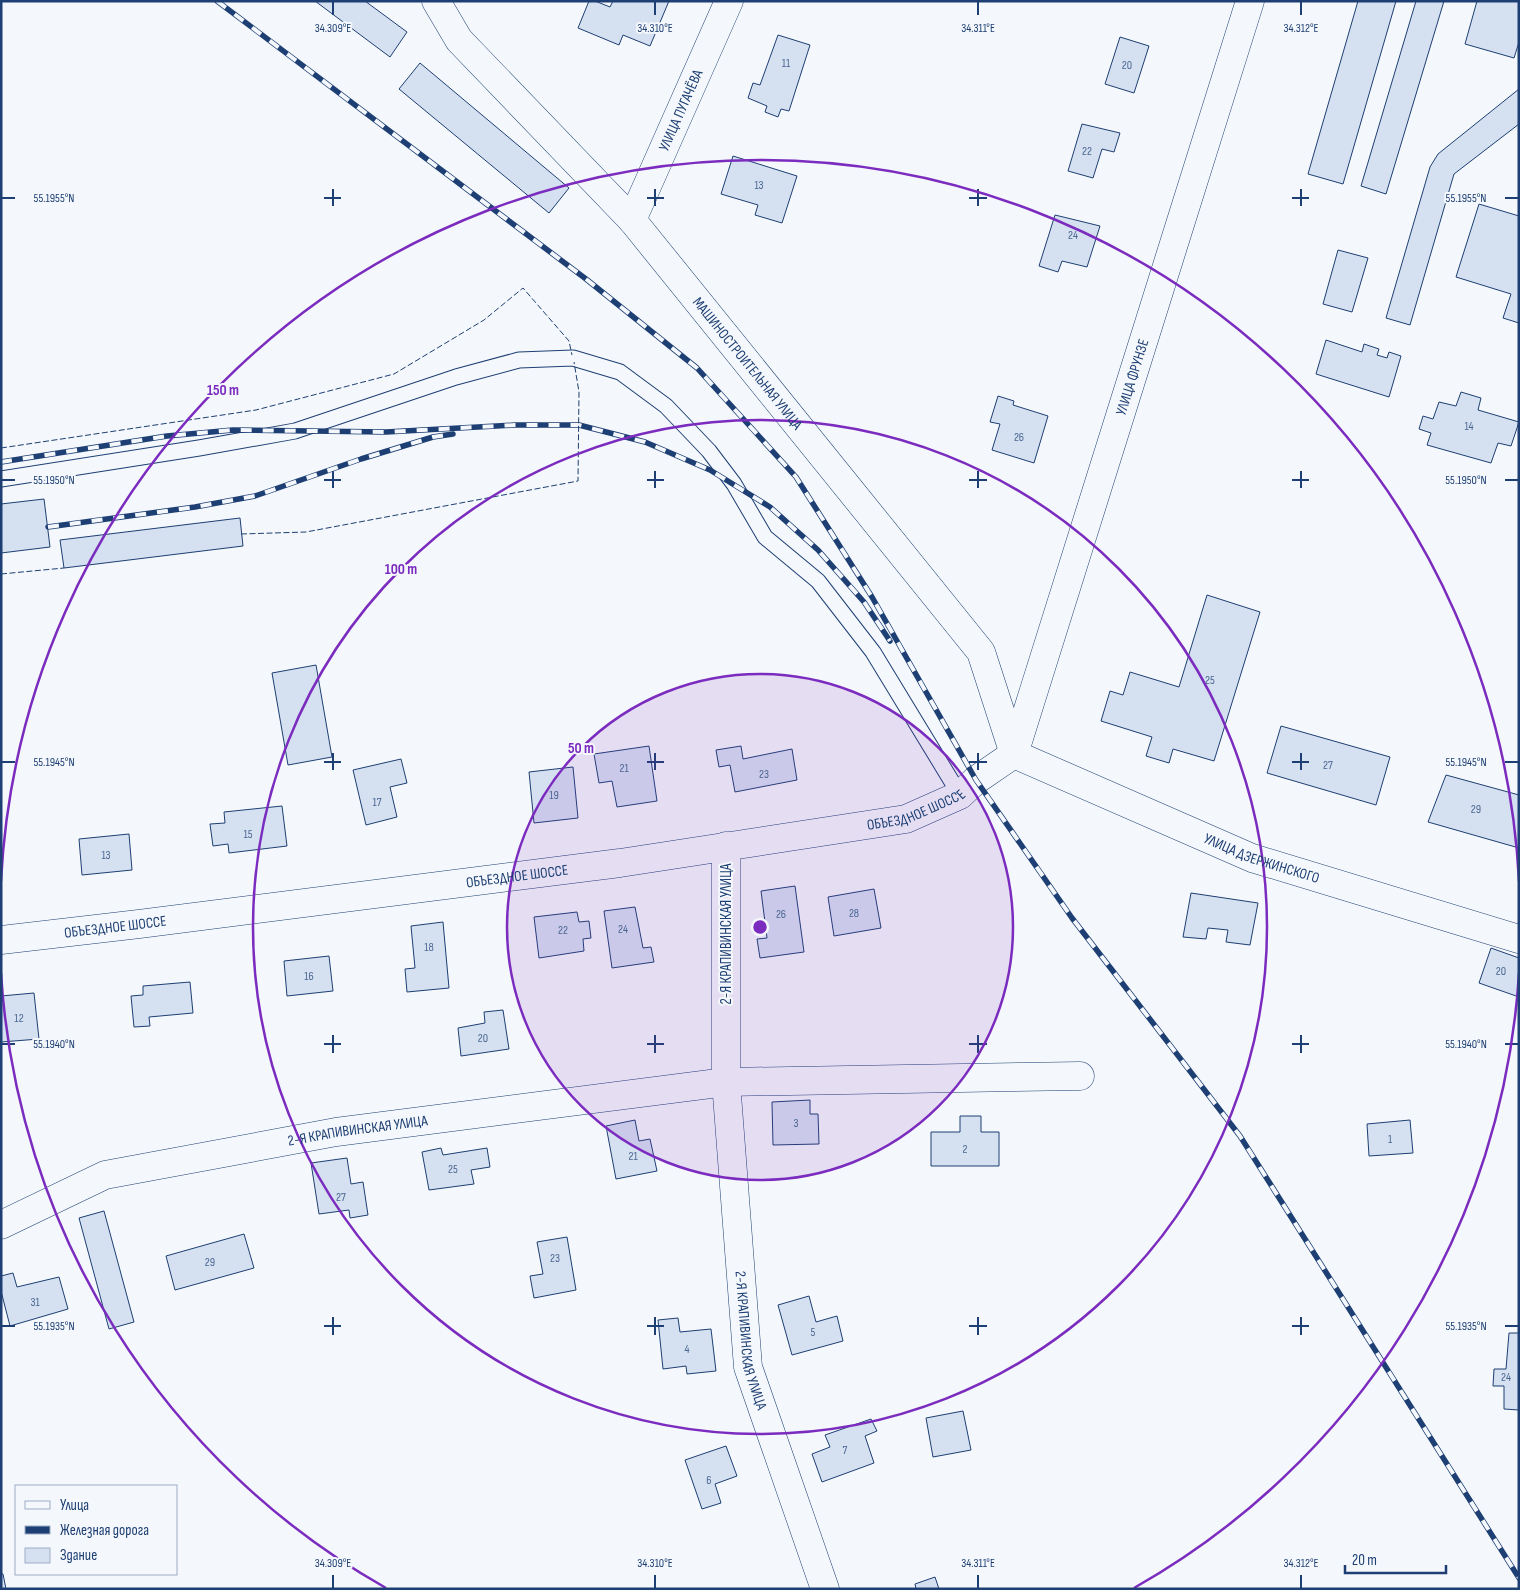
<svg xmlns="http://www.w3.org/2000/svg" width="1520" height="1590" font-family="'Sofia Sans Condensed',sans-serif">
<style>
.building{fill:#d5e0f0;stroke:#1d3f73}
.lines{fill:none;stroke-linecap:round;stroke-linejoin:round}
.lane-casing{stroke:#1d3f73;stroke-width:17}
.street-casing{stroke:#1d3f73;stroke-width:29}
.lane{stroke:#f4f7fb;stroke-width:15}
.street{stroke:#f4f7fb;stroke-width:28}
.rail-casing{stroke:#1d3f73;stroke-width:5.5}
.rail{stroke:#f4f7fb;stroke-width:4;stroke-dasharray:11;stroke-linecap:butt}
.fence{stroke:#1d3f73;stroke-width:1;stroke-dasharray:6 2.5;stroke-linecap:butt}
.ticks{fill:none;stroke:#1d3f73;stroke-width:2}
.ring{fill:none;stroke:#7b2cbf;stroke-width:2.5}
.labels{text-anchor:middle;stroke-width:4;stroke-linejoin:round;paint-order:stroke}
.number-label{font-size:12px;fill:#4b6792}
.street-label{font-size:15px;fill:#1d3f73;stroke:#f4f7fb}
.ticks-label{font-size:12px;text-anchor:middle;fill:#1d3f73;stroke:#f4f7fb;stroke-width:4;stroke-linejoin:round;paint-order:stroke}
.centre{fill:#7b2cbf;stroke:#f4f7fb;stroke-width:2.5}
.ring-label{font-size:15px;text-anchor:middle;font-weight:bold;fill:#7b2cbf;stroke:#f4f7fb;stroke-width:4;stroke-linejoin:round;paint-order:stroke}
</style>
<rect width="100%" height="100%" fill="#f4f7fb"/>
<!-- building -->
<g class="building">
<polygon points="315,1 365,1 407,32 390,57"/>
<polygon points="589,1 595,1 610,7 613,1 669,1 650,46 623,35 619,45 578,28"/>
<polygon points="1358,1 1396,1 1343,184 1308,174"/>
<polygon points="1416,1 1444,1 1386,194 1361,186"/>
<polygon points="1477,1 1519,1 1519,42 1514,58 1465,44"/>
<polygon points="778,35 810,45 789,111 781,109 778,117 765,112 767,106 748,98 753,83 760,85"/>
<polygon points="1120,37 1149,46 1134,93 1105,84"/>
<polygon points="420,63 569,188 549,213 399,89"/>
<polygon points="1519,89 1519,124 1454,174 1410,325 1386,318 1430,167 1438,154"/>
<polygon points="1082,124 1120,133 1114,152 1102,149 1093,178 1068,171"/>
<polygon points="733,156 797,176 782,223 755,215 758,205 721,194"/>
<polygon points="1479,204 1519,216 1519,323 1503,318 1511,294 1456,277"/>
<polygon points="1055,215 1100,226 1087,267 1062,261 1058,272 1039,266"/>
<polygon points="1338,250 1368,258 1352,312 1323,304"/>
<polygon points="1326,340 1362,352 1364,344 1379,349 1377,355 1387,358 1389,352 1401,356 1389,397 1316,374"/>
<polygon points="1461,392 1481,398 1478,410 1519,422 1511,446 1498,443 1491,463 1427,445 1431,433 1419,429 1423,416 1433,419 1439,402 1456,406"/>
<polygon points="998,396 1014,401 1013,405 1048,416 1034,463 992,450 1000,424 990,422"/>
<polygon points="44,499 50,547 1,553 1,504"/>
<polygon points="240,518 243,546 64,568 60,540"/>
<polygon points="1207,595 1260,612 1214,761 1173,749 1169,763 1146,756 1152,737 1101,721 1110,691 1123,695 1130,672 1179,687"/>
<polygon points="316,665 332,757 288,765 272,673"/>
<polygon points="1281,726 1390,757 1376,805 1267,773"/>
<polygon points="649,746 657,801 617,807 612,781 599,783 594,754"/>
<polygon points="741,746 743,759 792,749 797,780 735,792 730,765 719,767 716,750"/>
<polygon points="401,759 407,783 390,787 397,817 366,825 353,770"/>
<polygon points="573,767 578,818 534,823 529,772"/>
<polygon points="1446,775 1519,795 1519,848 1428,822"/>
<polygon points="282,806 287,846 229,853 228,844 213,846 210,824 225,823 224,812"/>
<polygon points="129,834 132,870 82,875 79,839"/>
<polygon points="795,886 804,952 760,958 757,939 767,938 761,891"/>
<polygon points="874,889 881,928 834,936 828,897"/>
<polygon points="1191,893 1258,903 1250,945 1226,942 1228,930 1208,928 1206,939 1183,937"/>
<polygon points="635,907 643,948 651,947 654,962 612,968 604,911"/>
<polygon points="577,912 579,922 589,921 591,938 583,939 584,951 539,958 534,917"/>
<polygon points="443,922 449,988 407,992 405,969 415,968 411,926"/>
<polygon points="1491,948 1519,958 1519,997 1479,983"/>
<polygon points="329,956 333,991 287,996 284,961"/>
<polygon points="190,982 193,1013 149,1017 150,1026 134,1027 131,996 143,995 143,986"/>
<polygon points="34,993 39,1039 1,1042 1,996"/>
<polygon points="503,1010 509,1049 461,1056 458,1028 485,1023 484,1012"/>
<polygon points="810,1100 810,1114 818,1114 819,1144 773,1145 772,1102"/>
<polygon points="960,1116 981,1116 981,1132 999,1132 999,1166 931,1166 931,1132 960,1132"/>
<polygon points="635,1120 639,1141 650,1139 657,1171 616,1179 606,1126"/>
<polygon points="1410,1120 1413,1153 1369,1156 1367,1124"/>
<polygon points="441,1148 443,1155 487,1148 490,1167 471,1170 474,1184 429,1190 422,1152"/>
<polygon points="347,1158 351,1184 363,1182 368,1215 350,1218 349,1210 319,1214 311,1163"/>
<polygon points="104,1211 134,1322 109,1329 79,1218"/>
<polygon points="244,1234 254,1268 175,1290 166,1256"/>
<polygon points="567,1237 576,1290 534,1298 530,1276 543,1274 537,1242"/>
<polygon points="13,1273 17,1287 59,1277 68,1309 10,1326 1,1291 1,1276"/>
<polygon points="809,1296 816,1322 837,1316 843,1341 792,1355 778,1305"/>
<polygon points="678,1318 680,1332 711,1329 716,1371 687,1374 686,1366 663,1369 658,1320"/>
<polygon points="1509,1333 1519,1333 1519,1410 1504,1409 1504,1386 1493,1386 1494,1369 1506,1369"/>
<polygon points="963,1411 971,1450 933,1457 926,1418"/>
<polygon points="871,1419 877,1431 865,1436 874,1463 822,1482 812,1454 830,1447 825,1435"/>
<polygon points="726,1446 737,1476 715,1484 721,1503 702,1509 685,1460"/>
<polygon points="1,1574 3,1574 6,1589 1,1589"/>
<polygon points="935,1577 939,1589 916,1589 915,1584"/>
</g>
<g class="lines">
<defs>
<polyline id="lane" points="1,479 199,448 295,431 456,377 519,360 573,358 620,372 666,406 709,451 734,484 765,537 818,581 873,652 960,795"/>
<g id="street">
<path id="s1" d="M436 1 459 40 632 220 981 652 1014 754"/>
<path id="s2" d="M632 220 729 1"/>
<path id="s3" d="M1014 754 1250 1"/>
<path id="s4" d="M1014 754 1252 858 1519 939"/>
<path id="s5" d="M726 846V1082L748 1367 825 1589"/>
<path id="s6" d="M1 940 139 924 620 863 906 819 960 795 976 780 1014 754"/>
<path id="s7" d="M1 1225 105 1175 336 1132 726 1082 1080 1076"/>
</g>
</defs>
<!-- lane casing -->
<use href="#lane" class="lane-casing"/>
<!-- street casing -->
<use href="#street" class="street-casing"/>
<!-- lane -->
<use href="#lane" class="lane"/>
<!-- street -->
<use href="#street" class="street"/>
<defs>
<g id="rail">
<polyline points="217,1 586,279 697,368 796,477 872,597 976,780 1072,918 1240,1136 1519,1578"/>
<polyline points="1,462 167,436 233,430 386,432 515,425 579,425 645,442 710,470 770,507 818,550 864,602 890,641"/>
<polyline points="48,527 195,507 255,496 361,459 433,437 453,434"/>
</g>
</defs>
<!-- rail casing -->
<use href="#rail" class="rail-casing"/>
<!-- rail -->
<use href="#rail" class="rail"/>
<!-- fence -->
<g class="fence">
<polyline points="1,448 256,410 394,374 484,320 523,288 569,341 572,355"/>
<polyline points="241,534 306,532 578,481 579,392 574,362"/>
<polyline points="1,574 64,568"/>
</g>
</g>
<!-- ticks -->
<path class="ticks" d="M333 2V15M655 2V15M978 2V15M1301 2V15M333 189V206M655 189V206M978 189V206M1301 189V206M2 198H15M324 198H341M647 198H664M969 198H987M1292 198H1309M1505 198H1518M333 471V488M655 471V488M978 471V488M1301 471V488M2 480H15M324 480H341M647 480H664M969 480H987M1292 480H1309M1505 480H1518M333 753V770M655 753V770M978 753V770M1301 753V770M2 762H15M324 762H341M647 762H664M969 762H987M1292 762H1309M1505 762H1518M333 1035V1053M655 1035V1053M978 1035V1053M1301 1035V1053M2 1044H15M324 1044H341M647 1044H664M969 1044H987M1292 1044H1309M1505 1044H1518M333 1317V1335M655 1317V1335M978 1317V1335M1301 1317V1335M2 1326H15M324 1326H341M647 1326H664M969 1326H987M1292 1326H1309M1505 1326H1518M333 1575V1588M655 1575V1588M978 1575V1588M1301 1575V1588"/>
<!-- distance rings -->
<circle cx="760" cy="927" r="253" fill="#7b2cbf" fill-opacity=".12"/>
<g class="ring">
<circle cx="760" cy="927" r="253"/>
<circle cx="760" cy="927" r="507"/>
<path d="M1519 973A760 760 0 0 1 1134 1588M386 1588A760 760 0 0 1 1 973M1 881A760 760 0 0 1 1519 881"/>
</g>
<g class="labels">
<!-- number labels -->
<g class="number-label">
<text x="786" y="67">11</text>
<text x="1127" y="69">20</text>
<text x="1087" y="155">22</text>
<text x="759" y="189">13</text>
<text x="1073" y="239">24</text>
<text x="1469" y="430">14</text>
<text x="1019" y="441">26</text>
<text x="1210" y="684">25</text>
<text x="1328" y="769">27</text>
<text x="624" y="772">21</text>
<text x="764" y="778">23</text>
<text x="554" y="799">19</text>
<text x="377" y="806">17</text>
<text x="1476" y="813">29</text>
<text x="248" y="838">15</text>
<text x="106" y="859">13</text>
<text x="854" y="917">28</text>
<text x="781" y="918">26</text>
<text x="623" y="933">24</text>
<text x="563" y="934">22</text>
<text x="429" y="951">18</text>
<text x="1501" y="975">20</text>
<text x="309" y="980">16</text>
<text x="19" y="1022">12</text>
<text x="483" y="1042">20</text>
<text x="796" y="1127">3</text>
<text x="1390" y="1143">1</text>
<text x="965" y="1153">2</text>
<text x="633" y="1160">21</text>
<text x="453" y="1173">25</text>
<text x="341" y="1201">27</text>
<text x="555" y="1262">23</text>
<text x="210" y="1266">29</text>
<text x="35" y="1306">31</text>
<text x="813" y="1336">5</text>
<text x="687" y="1353">4</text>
<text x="1506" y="1381">24</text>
<text x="845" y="1454">7</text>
<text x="709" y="1484">6</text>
</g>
<!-- street labels -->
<g class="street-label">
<text dy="5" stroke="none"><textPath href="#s2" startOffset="120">УЛИЦА ПУГАЧЁВА</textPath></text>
<text dy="5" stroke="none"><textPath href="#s1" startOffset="479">МАШИНОСТРОИТЕЛЬНАЯ УЛИЦА</textPath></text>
<text dy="5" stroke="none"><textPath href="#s3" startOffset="395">УЛИЦА ФРУНЗЕ</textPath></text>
<text dy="5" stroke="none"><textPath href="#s6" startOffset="925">ОБЪЕЗДНОЕ ШОССЕ</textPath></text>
<text dy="5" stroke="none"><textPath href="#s4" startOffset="269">УЛИЦА ДЗЕРЖИНСКОГО</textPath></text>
<text dy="5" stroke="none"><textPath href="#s6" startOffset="520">ОБЪЕЗДНОЕ ШОССЕ</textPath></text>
<text dy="5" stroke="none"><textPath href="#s6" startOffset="115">ОБЪЕЗДНОЕ ШОССЕ</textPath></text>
<text transform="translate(726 934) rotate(-90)" y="5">2-Я КРАПИВИНСКАЯ УЛИЦА</text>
<text dy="5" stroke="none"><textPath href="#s7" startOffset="372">2-Я КРАПИВИНСКАЯ УЛИЦА</textPath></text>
<text dy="5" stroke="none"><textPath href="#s5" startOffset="496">2-Я КРАПИВИНСКАЯ УЛИЦА</textPath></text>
</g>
</g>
<g class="ticks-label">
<text x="333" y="32">34.309°E</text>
<text x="655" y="32">34.310°E</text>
<text x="978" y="32">34.311°E</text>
<text x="1301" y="32">34.312°E</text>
<text x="54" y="202">55.1955°N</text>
<text x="1466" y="202">55.1955°N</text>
<text x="54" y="484">55.1950°N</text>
<text x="1466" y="484">55.1950°N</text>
<text x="54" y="766">55.1945°N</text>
<text x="1466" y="766">55.1945°N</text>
<text x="54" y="1048">55.1940°N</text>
<text x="1466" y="1048">55.1940°N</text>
<text x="54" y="1330">55.1935°N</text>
<text x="1466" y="1330">55.1935°N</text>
<text x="333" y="1567">34.309°E</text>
<text x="655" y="1567">34.310°E</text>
<text x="978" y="1567">34.311°E</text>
<text x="1301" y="1567">34.312°E</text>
</g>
<circle cx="760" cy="927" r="8" class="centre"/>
<g class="ring-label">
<text x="223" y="395">150 m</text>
<text x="401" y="574">100 m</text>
<text x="581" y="753">50 m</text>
</g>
<!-- border -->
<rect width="1520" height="1590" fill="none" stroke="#1d3f73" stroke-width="5"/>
<!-- legend -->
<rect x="15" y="1485" width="162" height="90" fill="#f4f7fb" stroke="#9eadc5"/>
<rect x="25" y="1501" width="25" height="8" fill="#f4f7fb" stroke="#9eadc5"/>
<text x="60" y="1510" font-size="15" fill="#1d3f73">Улица</text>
<rect x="25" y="1526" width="25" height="8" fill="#1d3f73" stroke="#9eadc5"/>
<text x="60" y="1535" font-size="15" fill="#1d3f73">Железная дорога</text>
<rect x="25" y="1548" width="25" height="15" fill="#d5e0f0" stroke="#9eadc5"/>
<text x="60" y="1560" font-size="15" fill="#1d3f73">Здание</text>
<!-- scale -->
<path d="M1345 1565v8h101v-8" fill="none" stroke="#1d3f73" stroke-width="2.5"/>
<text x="1352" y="1565" font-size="15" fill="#1d3f73" stroke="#f4f7fb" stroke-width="4" paint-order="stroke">20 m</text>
</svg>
